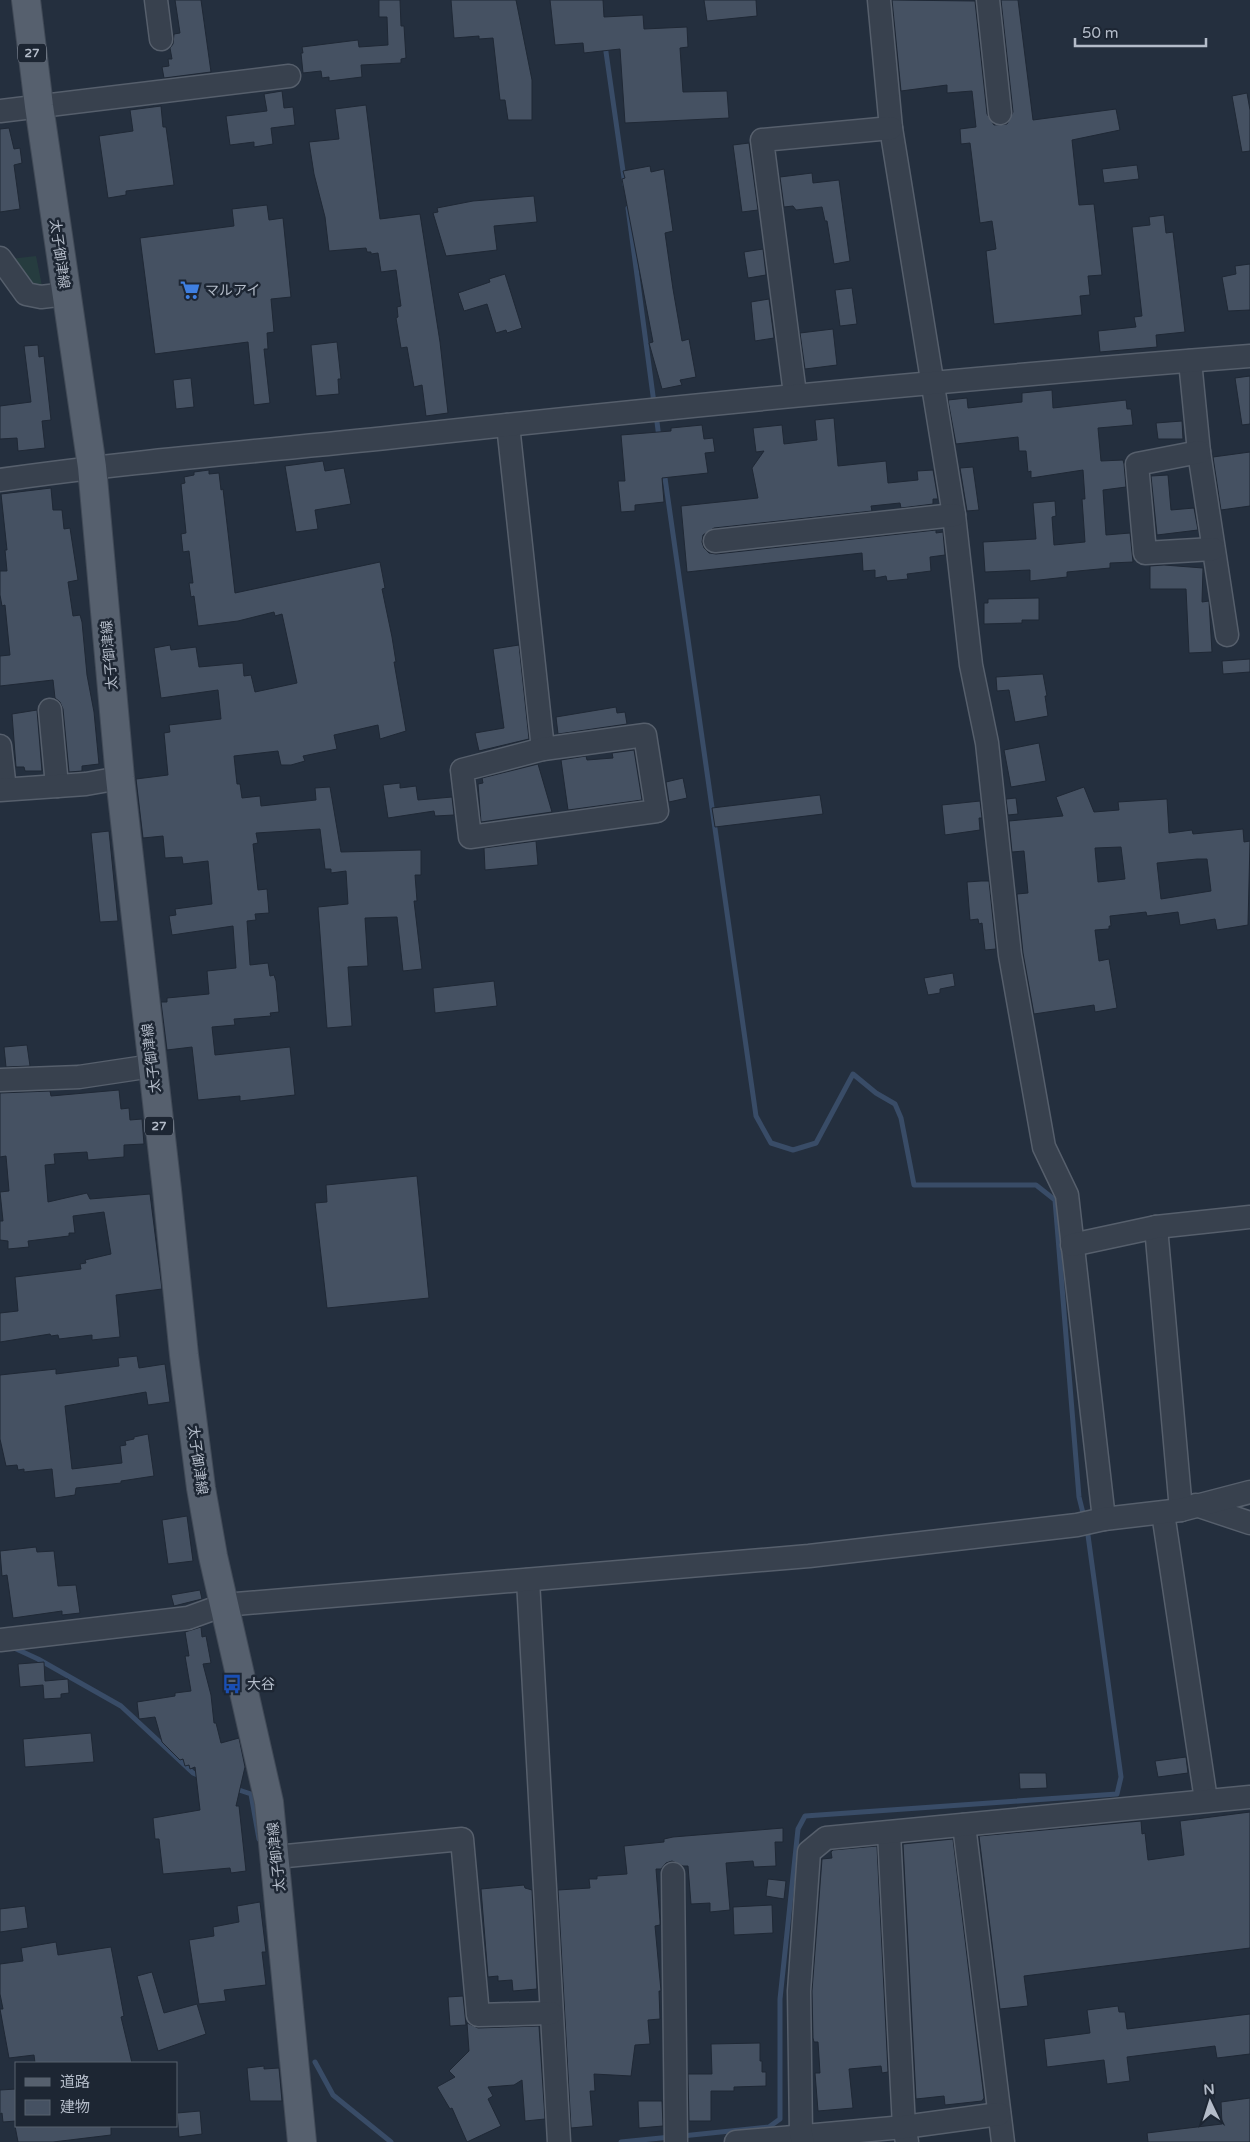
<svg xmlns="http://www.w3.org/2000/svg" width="1250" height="2142" font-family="'Varela Round','Noto Sans JP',sans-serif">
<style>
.green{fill:#263c3f}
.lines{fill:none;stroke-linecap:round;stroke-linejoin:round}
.stream{stroke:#394c67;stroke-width:5}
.building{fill:#455162;stroke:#1f2835;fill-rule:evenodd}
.minor-casing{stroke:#565f6c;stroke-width:25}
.major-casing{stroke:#414a57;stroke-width:30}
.minor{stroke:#38414e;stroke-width:22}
.major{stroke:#56606e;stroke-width:28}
.labels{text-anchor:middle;stroke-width:5;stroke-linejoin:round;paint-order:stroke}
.shield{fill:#1d2633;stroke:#878f9c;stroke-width:1}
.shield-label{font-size:12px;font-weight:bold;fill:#b4bcc9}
.street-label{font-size:14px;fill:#b4bcc9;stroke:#1d2633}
.poi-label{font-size:14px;fill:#b4bcc9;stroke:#1d2633;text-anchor:start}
</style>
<rect width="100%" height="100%" fill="#242f3e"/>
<!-- green -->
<polygon class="green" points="36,256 42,286 31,286 10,259"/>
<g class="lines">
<!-- stream -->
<g class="stream">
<polyline points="605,45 625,185"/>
<polyline points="628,208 654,403"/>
<polyline points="656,414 659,438"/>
<polyline points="664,471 756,1116 771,1143 793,1150 816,1143 853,1074 876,1093 895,1104 901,1118 914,1185 1036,1185 1055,1200 1079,1497 1084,1517"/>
<polyline points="12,1647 38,1659 121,1706 193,1773 202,1777"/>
<polyline points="233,1788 251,1794 259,1839"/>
<polyline points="315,2062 333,2095 391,2142"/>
<polyline points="682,2136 769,2127 780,2119 780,1999 798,1829 805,1816 1117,1794 1121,1777 1087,1528"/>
<polyline points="621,2142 671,2137"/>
</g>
</g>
<!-- building -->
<g class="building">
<polygon points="175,0 201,0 211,72 164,78 162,67 169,66 168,59 172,59 170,48 173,44 174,34 180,33"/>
<polygon points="379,0 400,0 401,26 404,26 406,58 401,59 401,63 361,65 362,77 329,81 329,77 322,78 321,71 303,73 301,53 303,53 302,47 358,40 359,47 388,45 387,17 379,17"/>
<polygon points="451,0 516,0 532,80 532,120 508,120 505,100 500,100 493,38 479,39 479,36 454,38"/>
<polygon points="550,0 603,0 604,17 643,15 644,29 687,27 688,47 680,48 683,92 727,91 729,118 625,123 620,49 584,53 583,43 555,45"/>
<polygon points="704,0 756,0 757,16 707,21"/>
<polygon points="892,0 975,1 987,114 994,125 1007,124 1013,112 1001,0 1018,0 1033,120 1116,109 1120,130 1072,140 1079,205 1094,204 1102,275 1088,276 1090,295 1080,296 1082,315 994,324 986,251 996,249 992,221 980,223 970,143 961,144 960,129 976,127 972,91 947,93 947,85 901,91"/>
<polygon points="282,91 284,108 293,107 295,125 271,128 273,144 254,147 254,142 230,145 226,116 267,111 264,94"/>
<polygon points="1247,93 1250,110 1250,151 1242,152 1232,96"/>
<polygon points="366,105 380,219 420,214 440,342 448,413 426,416 422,385 414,387 407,347 401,348 396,318 398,317 397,307 401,306 396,270 381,272 378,253 371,254 371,252 367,252 366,248 329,251 325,217 314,174 309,142 339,139 335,109"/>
<polygon points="161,106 163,127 166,127 174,185 126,191 126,195 108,198 99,136 133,131 130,110"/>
<polygon points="9,128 14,149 20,148 22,163 14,165 20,209 0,212 0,129"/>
<polygon points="749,143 758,210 742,212 733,145"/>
<polygon points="1137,165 1139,179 1104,183 1102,169"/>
<polygon points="650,166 651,172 664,169 673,231 665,233 673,289 682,341 689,339 696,377 680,380 682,385 662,389 649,343 653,342 622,179 625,178 623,171"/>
<polygon points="812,173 813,183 839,180 850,261 834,264 827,221 825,221 822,207 796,210 793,206 784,207 780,177"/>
<polygon points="534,196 537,222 494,226 497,250 446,256 433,213 438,212 437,208 473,201"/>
<polygon points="267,205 269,220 283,218 291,297 271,299 274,332 267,333 268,349 264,349 270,403 254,405 248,342 155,354 140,238 234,226 232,209"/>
<polygon points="1164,215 1166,233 1173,232 1185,332 1156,335 1157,347 1100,352 1098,331 1136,327 1134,317 1142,316 1132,227 1150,225 1149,217"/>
<polygon points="763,249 766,275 748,278 744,252"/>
<polygon points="1250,264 1250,310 1228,311 1222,277 1236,274 1235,266"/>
<polygon points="505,274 522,328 507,333 506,330 496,333 487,304 464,311 458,293 490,282 489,279"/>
<polygon points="852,288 857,324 840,326 835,290"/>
<polygon points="769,299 774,338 755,341 751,302"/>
<polygon points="833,329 837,365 805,369 800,333"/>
<polygon points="337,342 341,379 338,379 339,394 316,396 311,345"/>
<polygon points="38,345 39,357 44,356 51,420 42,421 45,448 18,451 17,438 0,439 0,406 31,402 24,346"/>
<polygon points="1250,376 1250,424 1242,425 1235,378"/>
<polygon points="191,378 194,407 176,409 173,380"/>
<polygon points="1052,390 1053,408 1126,400 1127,409 1131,409 1133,425 1098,428 1101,461 1123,460 1124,464 1126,487 1103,490 1106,535 1130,533 1133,562 1110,563 1110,568 1067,572 1067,577 1030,581 1030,570 985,572 983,542 1036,539 1033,503 1055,501 1056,516 1052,517 1054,545 1085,542 1082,499 1085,499 1083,470 1031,478 1031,471 1028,472 1026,451 1019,451 1018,437 956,444 948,400 967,398 968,408 1022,402 1022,393"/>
<polygon points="834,418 838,466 886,461 888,483 918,480 917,471 933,470 938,499 933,499 933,504 901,508 900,503 871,506 872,511 714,528 703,535 702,542 704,548 709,553 716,554 936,530 936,533 943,532 945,555 930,557 931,571 907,574 908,579 887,581 886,576 875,578 875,570 863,571 862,553 687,572 681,506 758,498 752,468 764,451 756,452 753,428 782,425 784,444 817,440 815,420"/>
<polygon points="1182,421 1183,439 1158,439 1156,423"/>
<polygon points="702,425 704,439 713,438 715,452 705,453 708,473 662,478 664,502 635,505 635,511 621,512 618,481 625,481 621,435 671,431 671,428"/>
<polygon points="1250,452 1250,506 1221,510 1213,457"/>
<polygon points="323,461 325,471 344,468 351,504 315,510 318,529 296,532 285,466"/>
<polygon points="973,467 979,510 967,511 960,468"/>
<polygon points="209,470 209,474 219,473 221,490 223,489 235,593 380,562 385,588 382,589 392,637 396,662 394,662 406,731 380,739 378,725 334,735 337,749 303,756 305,761 291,765 281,765 278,751 234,756 237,784 240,784 242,798 260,796 261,806 316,800 315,788 330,787 341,852 421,850 421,875 415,875 417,901 414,901 422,969 403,971 397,917 365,918 368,966 348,967 352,1026 327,1028 318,907 348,904 346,871 331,873 331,869 325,869 320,829 256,833 258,843 253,844 258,890 267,889 269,913 255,914 256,920 247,921 250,965 268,963 270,976 274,975 276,981 279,1012 270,1013 271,1016 234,1019 235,1025 212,1027 215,1055 290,1047 295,1095 240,1101 240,1096 198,1100 192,1047 167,1050 161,1002 167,1002 167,998 209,994 207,971 236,968 233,926 172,935 169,916 176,915 175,909 212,904 208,861 183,864 182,857 165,858 163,836 143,838 136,779 168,775 164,733 170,732 169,725 221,719 218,690 161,698 154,648 170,645 171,650 196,647 199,667 243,663 244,676 251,675 255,692 297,683 282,614 275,616 274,612 238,621 198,626 194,596 191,597 189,583 193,583 189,551 183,552 181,534 186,533 181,484 185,483 184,477 194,475 194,472"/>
<polygon points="1168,475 1171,510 1194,508 1198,530 1157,535 1151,476"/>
<polygon points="51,488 53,510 62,510 64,529 70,528 78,580 68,582 73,616 80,615 82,622 87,675 94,712 99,764 82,766 82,771 69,772 63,709 60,702 55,698 53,680 0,686 0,656 10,655 5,605 2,606 0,595 0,571 7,571 5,550 7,550 1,494"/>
<polygon points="1164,565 1203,568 1202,602 1209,601 1212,652 1189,653 1186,589 1150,589 1150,566"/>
<polygon points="1039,598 1039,620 1022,620 1022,623 984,624 984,603 988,603 988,599"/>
<polygon points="519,645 529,739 479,751 475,733 504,728 493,649"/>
<polygon points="1250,659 1250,672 1223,674 1222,661"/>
<polygon points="1043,674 1047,696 1045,696 1048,716 1015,722 1009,690 997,691 996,677"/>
<polygon points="616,707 617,713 625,712 627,724 558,734 556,717"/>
<polygon points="37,710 42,771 25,771 24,767 16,767 12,714"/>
<polygon points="1039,743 1046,781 1011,787 1004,750"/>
<polygon points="634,750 642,800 568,810 561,760 586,756 587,760 613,758 612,753"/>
<polygon points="538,764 552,812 481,822 478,784 483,783 482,778"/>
<polygon points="683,778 687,798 669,802 666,782"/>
<polygon points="400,783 400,788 416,786 418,800 452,797 454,815 435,816 434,811 388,818 383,785"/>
<path d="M1084 787 1094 812 1119 810 1118 802 1167 799 1169 833 1192 830 1193 834 1243 829 1244 842 1250 841 1248 925 1217 930 1215 919 1180 925 1178 912 1147 916 1146 912 1110 916 1111 926H1109V929L1095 930 1099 961 1109 959 1117 1008 1095 1012 1094 1005 1034 1014 1023 953 1017 894 1028 893 1024 851 1012 852 1009 821 1063 816 1056 797ZM1121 847 1125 879 1098 882 1095 848ZM1197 859H1207L1211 891 1161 899 1157 863Z"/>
<polygon points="820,795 823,814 715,827 712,808"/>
<polygon points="1016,798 1018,814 1008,815 1006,799"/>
<polygon points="980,801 982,818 979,818 980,830 945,835 942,805"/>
<polygon points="109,831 118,921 100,922 91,833"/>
<polygon points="536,841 538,865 485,870 484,848"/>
<polygon points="981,881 989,881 996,949 985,950 982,923 979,924 978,919 970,920 967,882"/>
<polygon points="953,973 955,986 940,989 940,993 928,995 924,978"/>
<polygon points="494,981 497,1006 435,1013 433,988"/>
<polygon points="27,1045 30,1066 6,1067 4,1047"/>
<polygon points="119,1090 121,1109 129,1108 130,1120 142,1119 144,1144 124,1145 124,1157 88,1160 87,1152 54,1154 55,1164 45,1165 48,1202 87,1193 90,1199 150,1194 162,1289 116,1295 120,1337 92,1340 92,1335 59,1339 58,1335 51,1336 50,1334 0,1342 0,1313 18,1311 15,1277 81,1269 80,1264 86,1263 85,1260 111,1254 104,1212 73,1216 75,1233 69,1233 69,1236 28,1241 29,1247 8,1249 8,1241 0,1240 0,1221 3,1221 0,1192 9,1191 6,1156 0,1157 0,1093 50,1091 51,1096"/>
<polygon points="417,1176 429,1298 327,1308 315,1203 327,1202 326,1185"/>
<polygon points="137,1356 139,1368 165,1364 170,1402 148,1405 146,1392 65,1406 72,1469 122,1463 120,1446 126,1445 125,1441 134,1439 134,1437 148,1434 154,1476 121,1481 121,1483 76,1488 75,1495 55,1498 52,1469 24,1472 24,1469 18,1470 17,1465 6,1466 0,1439 0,1375 56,1369 56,1374 119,1366 118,1358"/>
<polygon points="187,1516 193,1561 168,1564 162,1520"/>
<polygon points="36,1547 37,1552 54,1551 58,1586 76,1585 80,1613 62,1615 62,1611 13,1618 7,1575 2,1576 0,1551"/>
<polygon points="200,1590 202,1599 174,1606 171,1595"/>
<polygon points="201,1627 202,1637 206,1636 211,1663 203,1664 211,1695 214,1723 216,1723 221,1743 239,1738 245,1767 236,1806 239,1806 246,1871 231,1873 230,1868 163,1874 159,1839 155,1839 153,1818 200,1810 195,1767 190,1769 189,1765 185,1766 183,1759 180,1760 162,1742 155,1717 139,1719 137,1702 175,1696 175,1693 191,1691 185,1656 189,1656 185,1632"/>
<polygon points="44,1662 45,1681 68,1679 69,1693 61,1694 61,1698 44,1699 43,1685 20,1687 18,1664"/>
<polygon points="91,1733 94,1762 25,1767 23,1739"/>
<polygon points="1186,1757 1188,1773 1158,1777 1155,1761"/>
<polygon points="1019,1773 1046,1773 1047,1788 1020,1789"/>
<polygon points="1250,1812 1250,1948 1024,1976 1028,2006 1000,2009 979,1836 1141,1821 1142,1834 1145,1833 1148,1860 1184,1855 1180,1821"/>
<polygon points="783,1828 783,1842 775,1842 776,1866 754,1867 753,1861 726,1863 730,1910 710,1912 710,1903 691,1904 688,1866 683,1866 672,1861 666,1863 661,1869 656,1869 660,1921 660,1925 655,1926 661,1991 659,1991 660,2019 648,2020 650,2044 635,2045 631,2076 594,2074 595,2091 590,2091 593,2126 571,2128 558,1890 590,1888 589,1879 597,1879 597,1876 627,1874 624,1846 664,1842 664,1839 673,1837"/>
<polygon points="953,1839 984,2098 982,2101 945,2105 944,2096 916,2099 903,1844"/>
<polygon points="877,1846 888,2072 882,2073 881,2066 849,2069 853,2108 818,2111 815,2073 820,2073 818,2042 814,2042 813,2038 812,1991 822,1859 832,1858 831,1852 833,1850"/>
<polygon points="768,1879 786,1881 784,1899 766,1896"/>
<polygon points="524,1885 525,1888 532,1890 537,1989 513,1991 512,1980 498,1981 498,1976 488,1977 481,1889"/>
<polygon points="260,1902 266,1952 262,1952 266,1985 224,1990 226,2001 199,2004 189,1940 214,1936 213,1927 239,1922 237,1906"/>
<polygon points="772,1905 773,1933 734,1935 733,1907"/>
<polygon points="25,1906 28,1928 0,1932 0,1909"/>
<polygon points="56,1942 58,1955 111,1947 124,2016 121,2017 132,2063 35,2063 34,2055 9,2058 0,2009 3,2009 0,1994 0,1964 23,1961 21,1948"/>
<polygon points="152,1972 164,2013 197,2004 206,2034 158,2051 137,1976"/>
<polygon points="463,1996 466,2025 450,2026 448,1997"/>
<polygon points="1118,2006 1119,2012 1125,2012 1127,2029 1250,2014 1250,2054 1217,2058 1215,2046 1127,2057 1130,2081 1107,2084 1104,2060 1047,2067 1044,2039 1090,2033 1087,2010"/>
<polygon points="467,2023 478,2028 539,2026 545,2119 525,2121 522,2080 514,2085 488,2087 493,2096 488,2099 501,2126 467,2142 452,2108 450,2109 437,2087 455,2077 449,2071 469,2051"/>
<polygon points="760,2043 760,2061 762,2061 762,2072 766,2072 766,2086 734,2087 734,2091 711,2091 711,2121 689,2121 688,2074 712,2074 711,2044"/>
<polygon points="264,2066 264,2069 279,2068 282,2101 250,2101 247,2068"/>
<polygon points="16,2089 16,2121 3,2122 2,2113 0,2114 0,2090"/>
<polygon points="1250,2098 1250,2142 1148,2142 1147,2133 1222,2124 1221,2102"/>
<polygon points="638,2101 662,2101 663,2126 639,2128"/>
<polygon points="200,2111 202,2134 179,2137 177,2113"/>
<polygon points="15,2126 111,2126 111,2135 53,2142 18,2142"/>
</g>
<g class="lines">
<defs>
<g id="minor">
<polyline points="156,0 161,39"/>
<polyline points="879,0 891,128 954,515 971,665 987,743 1010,955 1044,1147 1067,1195 1104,1519"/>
<polyline points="988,0 1000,113"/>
<polyline points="0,111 289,76"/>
<polyline points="0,258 26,294 41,297 66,294"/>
<polyline points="1190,361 1199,452 1227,635"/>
<polyline points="795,394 762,140 891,128"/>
<polyline points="508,425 543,749"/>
<polyline points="1199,452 1137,464 1145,553 1213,549"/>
<path d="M0 480C131 461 264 451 395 437 680 406 965 378 1250 356"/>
<polyline points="715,541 954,515"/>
<polyline points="50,710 57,786"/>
<polygon points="645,735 657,811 470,837 462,770 543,749"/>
<polyline points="0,746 5,789"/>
<polyline points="0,790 86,784 120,778"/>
<polyline points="0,1080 79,1077 152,1066"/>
<polyline points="1156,1227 1181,1510"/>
<polyline points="1072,1245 1156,1227 1250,1217"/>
<polyline points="1196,1505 1250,1523"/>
<polyline points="1163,1513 1206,1800"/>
<polyline points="528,1580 559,2142"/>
<polyline points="0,1640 188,1618 224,1605 809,1556 1077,1525 1104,1519 1181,1510 1250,1492"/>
<polyline points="964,1825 1003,2142"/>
<polyline points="889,1833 904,2127 907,2142"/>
<polyline points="276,1857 462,1839 478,2015 551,2013"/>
<polyline points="673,1874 676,2142"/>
<polyline points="736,2142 904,2127 999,2114"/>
<polyline points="803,2142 801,2134 799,1991 809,1852 826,1838 1250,1797"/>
</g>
<polyline id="major" points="26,0 39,106 92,467 120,778 167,1190 184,1355 201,1488 213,1556 269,1802 302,2142"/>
</defs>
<!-- minor casing -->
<use href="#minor" class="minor-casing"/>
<!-- major casing -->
<use href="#major" class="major-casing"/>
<!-- minor -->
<use href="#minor" class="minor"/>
<!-- major -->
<use href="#major" class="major"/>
</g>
<!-- icons -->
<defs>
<symbol id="supermarket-bare" viewBox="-9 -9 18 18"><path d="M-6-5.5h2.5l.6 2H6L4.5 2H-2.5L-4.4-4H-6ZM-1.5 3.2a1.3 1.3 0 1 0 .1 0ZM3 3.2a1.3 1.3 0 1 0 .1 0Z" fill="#3f7fe0" stroke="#1d2633" stroke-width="2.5" paint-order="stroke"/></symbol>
<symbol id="bus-bare" viewBox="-9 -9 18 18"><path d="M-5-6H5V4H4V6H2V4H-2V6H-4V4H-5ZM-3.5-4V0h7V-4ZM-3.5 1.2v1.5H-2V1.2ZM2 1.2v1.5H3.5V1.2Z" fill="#1a4fb4" stroke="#1d2633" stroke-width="2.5" paint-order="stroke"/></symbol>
</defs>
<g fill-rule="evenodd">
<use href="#supermarket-bare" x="176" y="276" width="28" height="28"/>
<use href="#bus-bare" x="218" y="1670" width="28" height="28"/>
</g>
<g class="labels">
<!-- shield labels -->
<g class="shield">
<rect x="18" y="43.5" width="28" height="19" rx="4"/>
<rect x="145" y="1116.5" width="28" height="19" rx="4"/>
</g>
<g class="shield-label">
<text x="32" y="57">27</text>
<text x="159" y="1130">27</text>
</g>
<!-- street labels -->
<g class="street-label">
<text transform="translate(60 254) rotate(82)" y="5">太子御津線</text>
<text transform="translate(109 655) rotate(-95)" y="5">太子御津線</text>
<text transform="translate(151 1058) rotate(-97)" y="5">太子御津線</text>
<text transform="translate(198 1460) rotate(82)" y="5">太子御津線</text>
<text transform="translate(276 1857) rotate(-96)" y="5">太子御津線</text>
</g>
<!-- poi labels -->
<g class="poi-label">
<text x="205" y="295">マルアイ</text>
<text x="247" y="1689">大谷</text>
</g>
</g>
<!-- legend -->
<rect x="15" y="2062" width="162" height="65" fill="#1d2633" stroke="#59626f"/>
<rect x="25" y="2078" width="25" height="8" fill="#56606e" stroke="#59626f"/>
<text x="60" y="2087" font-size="15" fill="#b4bcc9">道路</text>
<rect x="25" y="2100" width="25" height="15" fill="#455162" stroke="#59626f"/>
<text x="60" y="2112" font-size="15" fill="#b4bcc9">建物</text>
<!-- north arrow -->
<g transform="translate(1210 2102) rotate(356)" stroke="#1d2633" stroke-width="4" paint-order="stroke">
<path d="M0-4L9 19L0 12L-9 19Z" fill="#b4bcc9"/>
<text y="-8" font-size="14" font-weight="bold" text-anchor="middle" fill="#b4bcc9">N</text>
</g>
<!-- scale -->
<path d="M1075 38v8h131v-8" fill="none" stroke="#b4bcc9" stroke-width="2.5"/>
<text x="1082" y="38" font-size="15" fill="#b4bcc9" stroke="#1d2633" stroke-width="4" paint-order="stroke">50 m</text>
</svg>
